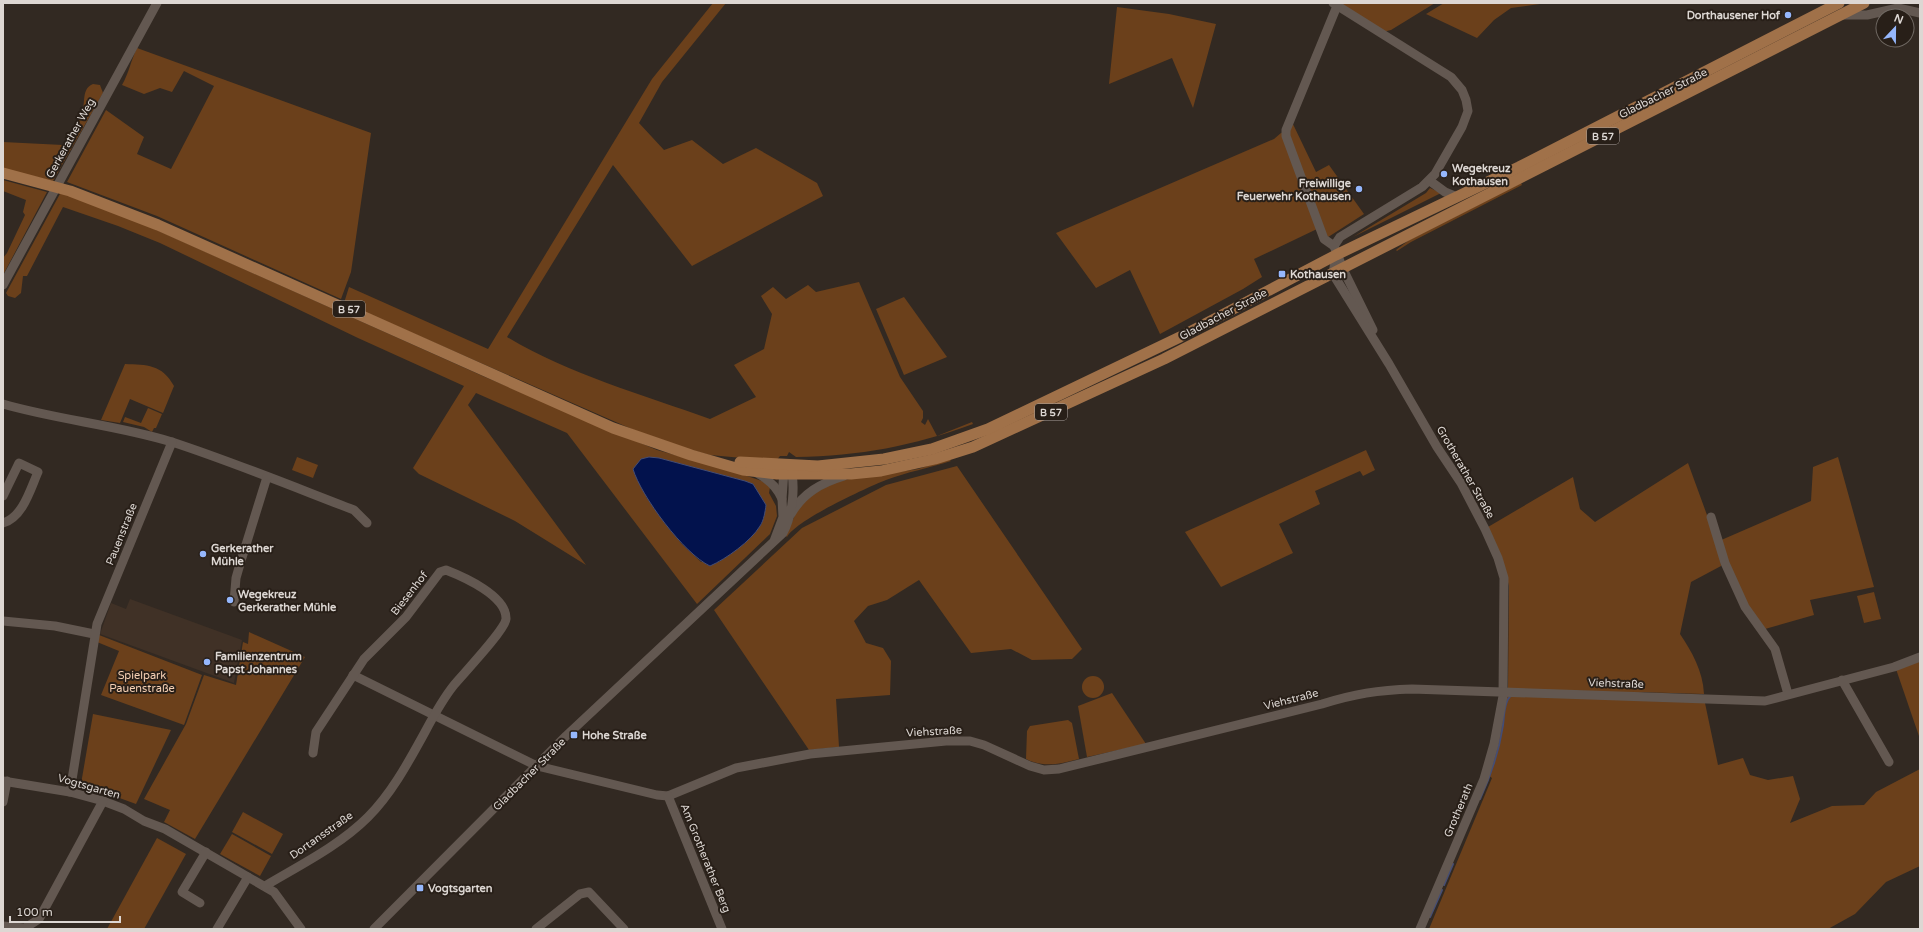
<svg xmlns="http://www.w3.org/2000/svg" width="1923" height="932" font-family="'Varela Round',sans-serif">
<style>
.built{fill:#403126}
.green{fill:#6b401b;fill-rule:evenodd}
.water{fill:#02124d;stroke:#444d75}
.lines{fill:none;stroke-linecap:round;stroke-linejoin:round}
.stream{stroke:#444d75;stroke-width:2}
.minor{stroke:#635851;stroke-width:9}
.major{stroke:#a07149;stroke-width:11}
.poi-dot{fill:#95b7fd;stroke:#281f18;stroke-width:1.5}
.labels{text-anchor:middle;stroke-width:4;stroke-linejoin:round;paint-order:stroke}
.shield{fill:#281f18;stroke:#a7a09b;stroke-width:1}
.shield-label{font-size:10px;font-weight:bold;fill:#ddd7d3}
.poi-label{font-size:11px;font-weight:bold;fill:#ddd7d3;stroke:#281f18;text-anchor:start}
.street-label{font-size:11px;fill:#ddd7d3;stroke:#281f18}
.park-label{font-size:11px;fill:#f4cfb3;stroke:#281f18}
</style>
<rect width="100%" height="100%" fill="#322922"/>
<!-- built -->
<polygon class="built" points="130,599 242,640 234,683 100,634 111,603 126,609"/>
<!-- green -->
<g class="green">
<path d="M713 3H726L662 82 639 123 664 150 692 140 723 164 756 148 817 183 823 196 692 266 613 165 507 337C568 374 643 395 710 419L756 397 734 365 764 349 772 314 761 296 773 287 786 299 808 285 816 292 859 282 900 377 923 411V418L921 422 925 425 928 419 937 436 972 422 973 424C913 446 860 456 796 457L789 452 787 456H780L776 461 710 455 688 449 634 430 344 303 349 287 488 349 652 79Z"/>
<polygon points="1338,3 1435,3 1391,30 1383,32"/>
<polygon points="1444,3 1547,3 1511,8 1494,20 1477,38 1426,14"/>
<polygon points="1117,7 1169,14 1216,24 1193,108 1172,58 1109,84"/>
<path d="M137 48 371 133 351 272 341 299 157 216 67 182 106 110 144 137 137 154 171 169 214 86 184 71 172 92 160 88 144 94 122 85C129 73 131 60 137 48Z"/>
<path d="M93 84 100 85 103 93 53 181 3 169V142L63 145C69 134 77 124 82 112 86 102 81 89 93 84Z"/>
<polygon points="1291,120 1316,172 1329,165 1364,214 1322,241 1317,229 1254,259 1262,277 1243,289 1160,334 1130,270 1096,288 1056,233 1274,139 1281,133 1288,131"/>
<polygon points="3,180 47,192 3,275 3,258 7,253 25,215 23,212 26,200 3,191"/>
<polygon points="1521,183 1522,185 1411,242 1397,251 1396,250 1409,240"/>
<polygon points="1430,188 1441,193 1353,237 1426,193"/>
<path d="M61 192 130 218 485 377 657 450 732 471 762 481 770 487 769 493 776 506 777 516 770 534 697 604 567 433 476 393 468 405 586 565 515 521 419 474 413 468 464 386 358 338 160 243 118 226 63 207 27 276H23L21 293 15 298 8 296 6 293ZM659 458 745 481 753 484 766 505 761 525 752 535 719 562H701L681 543 646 497Z"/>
<polygon points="904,297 947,357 904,375 876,309"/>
<path d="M125 364C147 365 162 364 174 386L163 413 130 399 120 423 101 420Z"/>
<polygon points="148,408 162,414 156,428 154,428 152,432 144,427 123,422 125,417 141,423"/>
<polygon points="1366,450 1375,470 1363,476 1360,471 1315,491 1320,504 1279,524 1293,553 1221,587 1185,532"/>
<polygon points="297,457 318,465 313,478 292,470"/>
<path d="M1838 457 1874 587 1810 600 1814 615 1765 629 1744 599 1719 543 1721 566 1691 582 1680 634C1692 652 1703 671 1704 694L1638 692 1705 703 1718 765 1743 758 1750 775 1768 780 1793 776 1800 799 1790 823 1832 806 1864 805 1876 792 1920 769V866L1886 882 1855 914 1828 929H1429L1492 778 1489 776 1499 733 1508 687 1509 586 1502 558 1488 527 1573 477 1580 509 1595 522 1688 463 1707 515 1719 541 1811 501 1813 467Z"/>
<path d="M949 459 951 461C929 468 907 472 886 480 866 488 796 520 787 537L786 536 797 510 811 495 837 481 918 469Z"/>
<polygon points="957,466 1082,649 1072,659 1032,660 1011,649 971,653 919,580 887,600 868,606 854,621 866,643 883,648 891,661 890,695 836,699 839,747 809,750 714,610 802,528 886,485"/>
<polygon points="1874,592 1881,619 1864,623 1857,596"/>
<polygon points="249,632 305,657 195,839 164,822 170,810 144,799 186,724 204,675 236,685 243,642 248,644"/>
<polygon points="99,635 202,675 184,725 101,695 119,651 97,642"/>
<polygon points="1920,660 1920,739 1896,669"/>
<circle cx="1093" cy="687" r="11"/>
<polygon points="1112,693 1146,744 1087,757 1078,706"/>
<polygon points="93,714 171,730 136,804 81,784"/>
<path d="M1068 720 1072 723 1079 759C1060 764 1044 768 1026 759L1027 731 1030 726Z"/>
<polygon points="243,812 283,834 272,854 232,832"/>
<polygon points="232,834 271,856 260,876 220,854"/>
<polygon points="157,838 186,854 144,929 107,929"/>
</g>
<!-- water -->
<path class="water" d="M649 457 659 458 745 481 753 484 766 505C765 512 764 520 760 526 751 541 726 559 710 566 684 554 641 496 633 469L641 459Z"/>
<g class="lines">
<!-- stream -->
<g class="stream">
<path d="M1480 799C1491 775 1499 751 1503 725 1504 717 1504 700 1511 696"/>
<polyline points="1444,885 1453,864"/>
<polyline points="1430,917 1442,890"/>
</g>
<!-- minor -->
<g class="minor">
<polyline points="1333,3 1451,77 1462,90 1466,100 1468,111 1462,127 1435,174 1422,187 1340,237 1334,246 1343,269 1373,330"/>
<polyline points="1841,15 1867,15 1898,8 1920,13"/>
<polyline points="1430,181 1445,192 1457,197"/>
<polyline points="1334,246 1324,239 1286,136 1286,130 1337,6"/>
<polyline points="1336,255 1333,274 1389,364 1437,447 1461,483 1485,529 1498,558 1504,578 1503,696 1494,744 1484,779 1420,929"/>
<polyline points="3,285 157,3"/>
<path d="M3 404C58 420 117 425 172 442 233 462 294 487 354 510L367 523"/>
<path d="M757 473C768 479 777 486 782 499"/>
<path d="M3 496 19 463 38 472C30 490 23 517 3 523"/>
<path d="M791 514C803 493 821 483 844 476"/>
<polyline points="1711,517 1725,563 1745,607 1775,649 1788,694"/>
<polyline points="234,602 236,578 240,564 267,477"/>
<polyline points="3,621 55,626 94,634"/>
<path d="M353 675 537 766 657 795 668 796 736 768 757 764 810 754 946 741H970L984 745 1030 766 1044 770 1059 769 1322 704C1354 694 1378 690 1412 689L1765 701 1894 667 1920 657"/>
<polyline points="1842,680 1889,762"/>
<polyline points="3,781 70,792 103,801 124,809 144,821 165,829 274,892 301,929"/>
<polyline points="70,792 97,624 172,442"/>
<polyline points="668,796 722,929"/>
<polyline points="3,802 7,781"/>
<path d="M265 886C300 865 339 846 368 817 392 793 409 761 425 732 434 715 442 700 454 685 463 674 505 630 506 619 507 596 464 577 446 570L440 572 406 617 364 659 316 732 313 753"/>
<polyline points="200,903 182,892 206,852"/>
<polyline points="3,926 25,928 39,919 103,801"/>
<polyline points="217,929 248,877"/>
<path d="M374 929 566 736 783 533C793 514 796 485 790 465L784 470 782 499 783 517 774 541"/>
<polyline points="536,929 580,894 589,892 624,929"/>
</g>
<!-- major -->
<g class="major">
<polyline points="3,173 70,191 158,225 613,428 691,455 743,470 777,474 851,474 881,471 935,459 973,447 1164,359 1864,3"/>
<polyline points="740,462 818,466 884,459 932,449 988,429 1180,337 1336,255 1519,167 1839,3"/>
</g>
</g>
<!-- markers -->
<g class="poi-dot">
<circle cx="1788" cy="15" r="4"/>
<circle cx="1444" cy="174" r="4"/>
<circle cx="1359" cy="189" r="4"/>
<rect x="1278" y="270" width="8" height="8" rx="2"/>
<circle cx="203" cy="554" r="4"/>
<circle cx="230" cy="600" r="4"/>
<circle cx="207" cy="662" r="4"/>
<rect x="570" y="731" width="8" height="8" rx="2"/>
<rect x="416" y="884" width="8" height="8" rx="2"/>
</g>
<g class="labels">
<!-- shield labels -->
<g class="shield">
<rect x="1587" y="128" width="32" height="16" rx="3"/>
<rect x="333" y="301" width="32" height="16" rx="3"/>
<rect x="1035" y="404" width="32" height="16" rx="3"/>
</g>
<g class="shield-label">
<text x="1603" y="140">B 57</text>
<text x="349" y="313">B 57</text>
<text x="1051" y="416">B 57</text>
</g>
<!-- poi labels -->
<g class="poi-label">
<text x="1780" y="19" text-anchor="end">Dorthausener Hof</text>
<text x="1452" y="172">Wegekreuz<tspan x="1452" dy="13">Kothausen</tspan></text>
<text x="1351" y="187" text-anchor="end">Freiwillige<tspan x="1351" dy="13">Feuerwehr Kothausen</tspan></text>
<text x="1290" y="278">Kothausen</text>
<text x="211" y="552">Gerkerather<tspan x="211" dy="13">Mühle</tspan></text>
<text x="238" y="598">Wegekreuz<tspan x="238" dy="13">Gerkerather Mühle</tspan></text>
<text x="215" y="660">Familienzentrum<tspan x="215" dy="13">Papst Johannes</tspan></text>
<text x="582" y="739">Hohe Straße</text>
<text x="428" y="892">Vogtsgarten</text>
</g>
<!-- street labels -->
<g class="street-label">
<text transform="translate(1663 93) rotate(-27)" y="4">Gladbacher Straße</text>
<text transform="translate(70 138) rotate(-61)" y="4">Gerkerather Weg</text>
<text transform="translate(1223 314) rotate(-28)" y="4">Gladbacher Straße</text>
<text transform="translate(1466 472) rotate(60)" y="4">Grotherather Straße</text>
<text transform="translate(121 534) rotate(-68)" y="4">Pauenstraße</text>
<text transform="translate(409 593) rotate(-52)" y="4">Biesenhof</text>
<text transform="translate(1616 683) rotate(2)" y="4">Viehstraße</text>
<text transform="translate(1291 699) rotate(-14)" y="4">Viehstraße</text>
<text transform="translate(934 731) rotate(-3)" y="4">Viehstraße</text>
<text transform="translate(529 774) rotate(-45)" y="4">Gladbacher Straße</text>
<text transform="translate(89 786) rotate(16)" y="4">Vogtsgarten</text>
<text transform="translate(1458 810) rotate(-67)" y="4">Grotherath</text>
<text transform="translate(321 835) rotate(-35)" y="4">Dortansstraße</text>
<text transform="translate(706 858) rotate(68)" y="4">Am Grotherather Berg</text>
</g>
<!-- park labels -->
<g class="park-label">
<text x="142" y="679">Spielpark<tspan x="142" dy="13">Pauenstraße</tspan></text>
</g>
</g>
<!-- border -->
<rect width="1923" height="932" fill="none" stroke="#ddd7d3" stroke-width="8"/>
<!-- north arrow -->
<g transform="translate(1895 28) rotate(22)"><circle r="19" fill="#281f18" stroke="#706963"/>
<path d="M0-3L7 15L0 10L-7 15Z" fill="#95b7fd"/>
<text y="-6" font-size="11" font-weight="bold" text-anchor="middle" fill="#ddd7d3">N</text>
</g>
<!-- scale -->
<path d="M10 916v6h110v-6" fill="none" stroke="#ddd7d3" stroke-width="2"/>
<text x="16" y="916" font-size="12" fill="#ddd7d3" stroke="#281f18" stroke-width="3" paint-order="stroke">100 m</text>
</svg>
